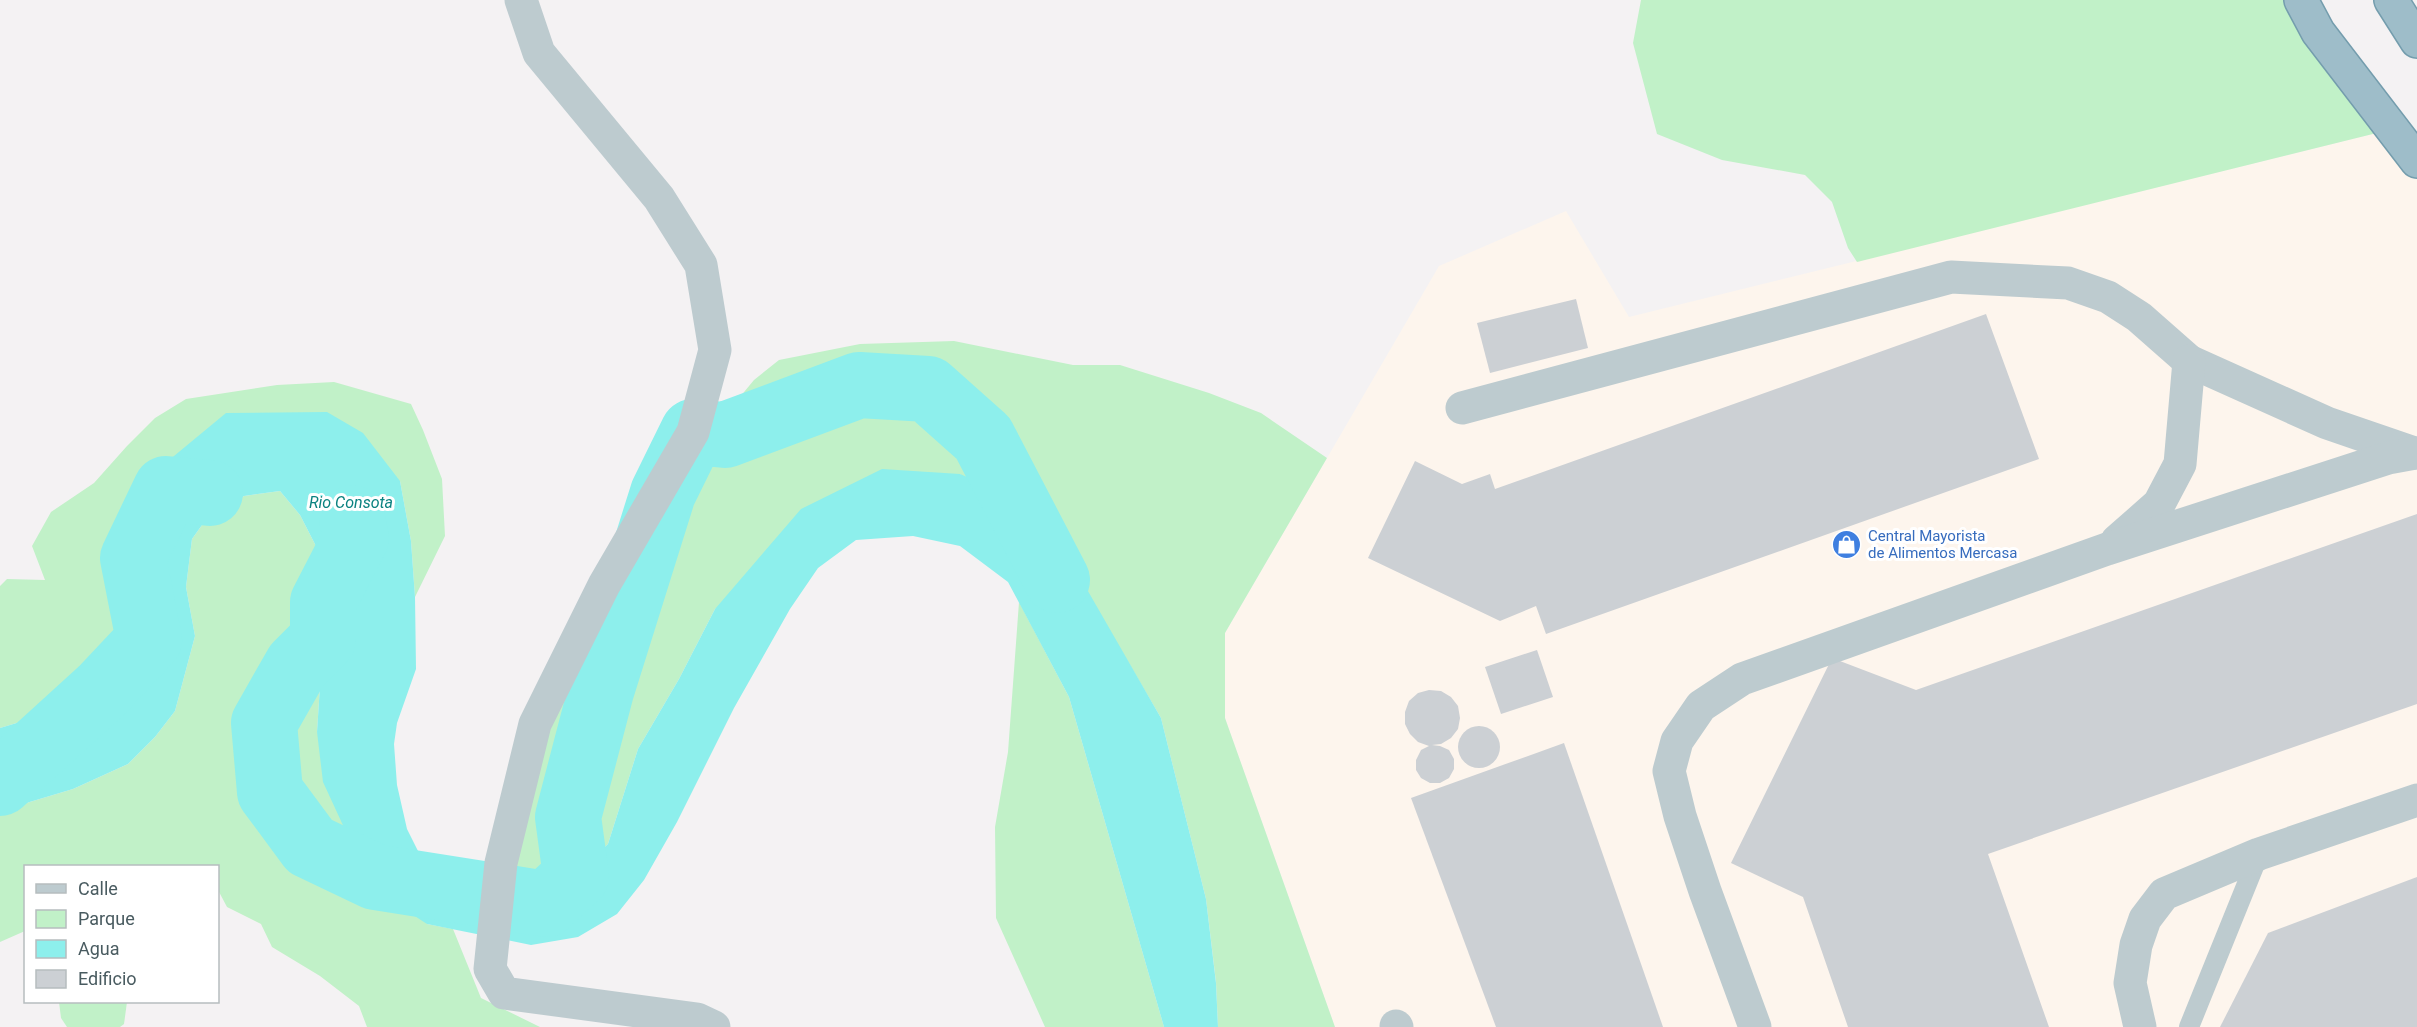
<svg xmlns="http://www.w3.org/2000/svg" width="2417" height="1027" font-family="Roboto,sans-serif">
<style>
.commercial{fill:#fdf5ed}
.green{fill:#c1f1c8}
.water{fill:#8defec}
.lines{fill:none;stroke-linecap:round;stroke-linejoin:round}
.river{stroke:#8defec;stroke-width:66}
.building{fill:#ccd0d4}
.trunk-casing{stroke:#749dad;stroke-width:36}
.service{stroke:#bdcbcf;stroke-width:20}
.minor{stroke:#bdcbcf;stroke-width:33}
.tertiary{stroke:#bdcbcf;stroke-width:33}
.trunk{stroke:#9ebdc9;stroke-width:33}
.labels{text-anchor:middle;stroke-width:6;stroke-linejoin:round;paint-order:stroke}
.shop-label{font-size:15px;fill:#366cbe;stroke:#fff;text-anchor:start}
.water-label{font-size:16px;font-style:italic;fill:#0b8280;stroke:#fff}
</style>
<rect width="100%" height="100%" fill="#f4f2f3"/>
<!-- commercial -->
<polygon class="commercial" points="2393,129 2417,161 2417,1027 1335,1027 1225,718 1225,633 1439,266 1566,211 1629,317"/>
<!-- green -->
<g class="green">
<polygon points="1641,0 2301,0 2393,129 1857,262 1848,248 1832,202 1805,175 1722,160 1657,134 1633,43"/>
<polygon points="954,341 1073,365 1120,365 1209,393 1261,413 1327,458 1225,633 1225,718 1335,1027 1218,1027 1216,982 1206,899 1161,718 1110,631 960,474 715,609 679,679 638,749 608,844 546,904 514,908 497,902 535,724 693,432 725,415 754,380 779,360 860,344"/>
<polygon points="334,382 411,404 423,430 442,479 445,536 415,597 411,541 400,481 145,480 149,640 73,706 0,728 0,586 7,579 45,580 32,546 51,512 94,483 127,446 155,418 186,399 277,385"/>
<polygon points="280,491 300,515 319,552 323,639 317,732 427,924 453,929 481,998 540,1027 367,1027 359,1006 320,976 272,947 261,924 227,907 218,890 218,866 26,866 25,931 0,942 0,808 13,807 73,789 128,764 155,737 175,711 195,636 186,587 192,539 207,518 244,496"/>
<polygon points="1019,602 1069,697 1164,1027 1045,1027 996,918 995,827 1008,752"/>
<polygon points="59,1002 127,1002 124,1024 120,1027 67,1027 61,1018"/>
</g>
<!-- water -->
<polygon class="water" points="327,412 363,433 400,481 411,541 415,597 416,669 397,723 394,744 397,785 407,829 431,877 514,908 546,904 608,844 638,749 679,679 715,609 801,509 882,469 960,474 1016,498 1058,539 1161,718 1206,899 1216,983 1218,1027 1164,1027 1069,697 1008,582 960,546 913,536 856,540 818,568 790,609 734,708 677,822 644,880 617,914 578,937 531,945 427,924 404,909 375,877 347,834 323,782 317,732 323,639 319,552 300,515 280,491 244,496 207,518 192,539 186,587 195,636 175,711 155,737 128,764 73,789 13,807 0,808 0,728 73,706 149,640 145,480 226,413"/>
<g class="lines">
<!-- river -->
<g class="river">
<polyline points="352,518 356,538 323,602 323,639 297,665 264,723 270,792 310,846 375,877 546,904 576,876 568,817 601,691 663,493 693,432 725,435 859,385 928,389 983,438 1057,580"/>
<polyline points="0,783 101,691 149,640 133,558 166,489 210,493"/>
</g>
</g>
<!-- building -->
<g class="building">
<polygon points="1576,299 1588,348 1490,373 1477,323"/>
<polygon points="1986,314 2039,459 1546,634 1536,606 1500,621 1368,558 1415,461 1462,484 1490,474 1495,489"/>
<polygon points="2417,514 2417,704 1988,854 2049,1027 1848,1027 1803,897 1731,863 1832,658 1916,690"/>
<polygon points="1537,650 1553,697 1501,714 1485,667"/>
<polygon points="1429,690 1441,691 1451,697 1458,706 1460,718 1458,729 1451,738 1441,744 1432,745 1440,746 1449,750 1454,759 1454,769 1449,778 1440,783 1430,783 1421,778 1416,770 1416,760 1421,750 1429,746 1418,742 1410,734 1405,724 1405,712 1409,701 1418,693"/>
<circle cx="1479" cy="747" r="21"/>
<polygon points="1564,743 1663,1027 1496,1027 1411,798"/>
<polygon points="2417,877 2417,1027 2220,1027 2268,933"/>
</g>
<g class="lines">
<defs>
<g id="trunk">
<polyline points="2301,0 2318,32 2417,161"/>
<polyline points="2391,0 2417,41"/>
</g>
</defs>
<!-- trunk casing -->
<use href="#trunk" class="trunk-casing"/>
<!-- service -->
<polyline class="service" points="2189,1027 2259,854"/>
<!-- minor -->
<g class="minor">
<polyline points="1462,408 1951,277 2068,283 2108,297 2139,317 2189,361 2327,423 2414,453"/>
<polyline points="2117,541 2159,504 2180,464 2189,361"/>
<polyline points="1396,1026 1397,1027"/>
<polyline points="1755,1027 1705,891 1680,816 1669,771 1677,741 1701,706 1742,679 2107,549 2388,458 2416,453"/>
<polyline points="2140,1027 2130,983 2136,945 2145,919 2164,894 2259,854 2417,800"/>
</g>
<!-- tertiary -->
<polyline class="tertiary" points="521,0 539,53 659,198 701,265 715,350 693,432 604,585 535,724 501,863 490,969 504,993 697,1019 714,1027"/>
<!-- trunk -->
<use href="#trunk" class="trunk"/>
</g>
<!-- icons -->
<defs>
<symbol id="shop-disc" viewBox="-11 -11 22 22"><circle r="9.5" fill="#3f7fe0" stroke="#fff"/><path d="M-5-2.5h2.3a2.7 3.5 0 0 1 5.4 0H5L5.5 6h-11ZM-1.5-2.5h3a1.5 2.3 0 0 0-3 0Z" fill="#fff"/></symbol>
</defs>
<g fill-rule="evenodd">
<use href="#shop-disc" x="1830" y="528" width="33" height="33"/>
</g>
<g class="labels">
<!-- shop labels -->
<g class="shop-label">
<text x="1868" y="541">Central Mayorista<tspan x="1868" dy="17">de Alimentos Mercasa</tspan></text>
</g>
<!-- water labels -->
<g class="water-label">
<text x="351" y="508">Rio Consota</text>
</g>
</g>
<!-- legend -->
<rect x="24" y="865" width="195" height="138" fill="#ffffff" stroke="#b6bdbf" stroke-width="1.5"/>
<rect x="36" y="884" width="30" height="9" fill="#bdcbcf" stroke="#b6bdbf" stroke-width="1.5"/>
<text x="78" y="895" font-size="18" fill="#495b60">Calle</text>
<rect x="36" y="910" width="30" height="18" fill="#c1f1c8" stroke="#b6bdbf" stroke-width="1.5"/>
<text x="78" y="925" font-size="18" fill="#495b60">Parque</text>
<rect x="36" y="940" width="30" height="18" fill="#8defec" stroke="#b6bdbf" stroke-width="1.5"/>
<text x="78" y="955" font-size="18" fill="#495b60">Agua</text>
<rect x="36" y="970" width="30" height="18" fill="#ccd0d4" stroke="#b6bdbf" stroke-width="1.5"/>
<text x="78" y="985" font-size="18" fill="#495b60">Edificio</text>
</svg>
